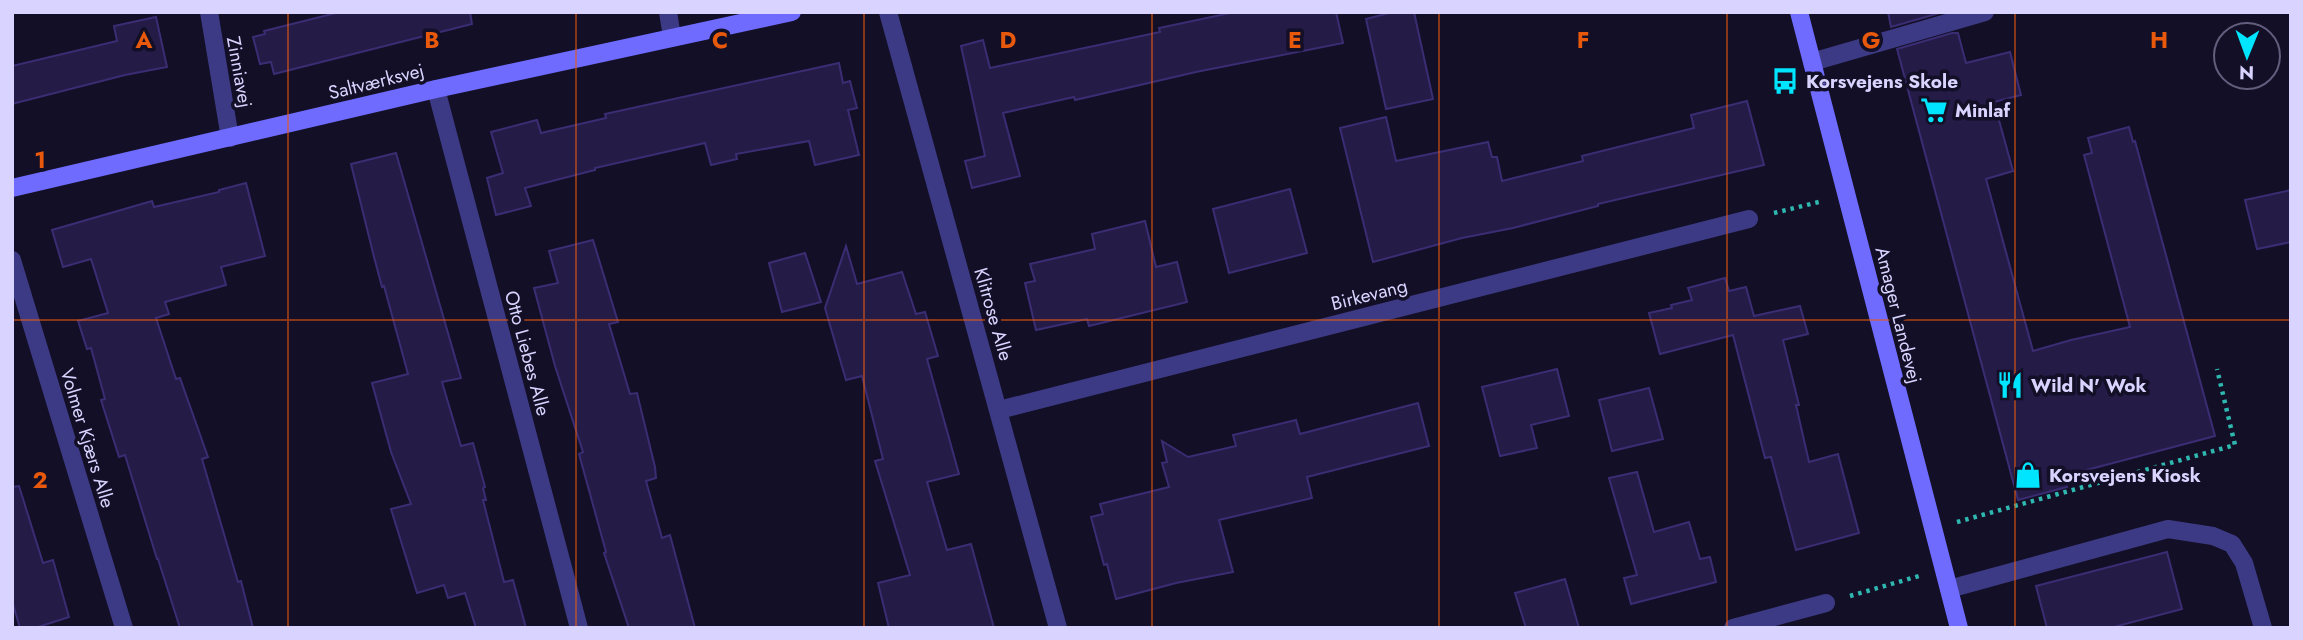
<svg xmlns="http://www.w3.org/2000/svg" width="2303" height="640" font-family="Jost,sans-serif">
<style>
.building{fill:#241b47;stroke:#3b2d73;stroke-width:2}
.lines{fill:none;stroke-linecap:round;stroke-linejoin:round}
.path{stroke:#2fb8b0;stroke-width:4.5;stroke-dasharray:3.5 5;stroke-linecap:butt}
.lane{stroke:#3d3a85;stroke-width:18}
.street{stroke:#3d3a85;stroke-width:18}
.secondary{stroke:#6f6bff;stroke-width:18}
.grid{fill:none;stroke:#e8590c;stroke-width:2;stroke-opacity:0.55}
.labels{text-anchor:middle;stroke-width:7;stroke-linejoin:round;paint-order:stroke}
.street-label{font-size:19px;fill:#d9d4ff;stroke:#130f26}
.poi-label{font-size:19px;font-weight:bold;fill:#d9d4ff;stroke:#130f26;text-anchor:start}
.grid-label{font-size:23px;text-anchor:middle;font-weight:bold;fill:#e8590c;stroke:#130f26;stroke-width:7;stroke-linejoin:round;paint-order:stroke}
</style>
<rect width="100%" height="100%" fill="#130f26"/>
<!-- building -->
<g class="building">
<polygon points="340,12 470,12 472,24 274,74 271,62 260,64 253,37 265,34 264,31"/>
<polygon points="1235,12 1336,12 1343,43 1196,72 1075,100 1074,97 1003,113 1020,176 972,188 965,161 985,156 961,46 983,40 990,68 1160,32 1159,28"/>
<polygon points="1393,12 1414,12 1433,99 1386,109 1366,19"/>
<polygon points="1888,12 1943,12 1891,27"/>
<polygon points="156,17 167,67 125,75 12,104 12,66 117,41 114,26"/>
<polygon points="1952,33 1958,33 1966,63 2010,52 2021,95 1994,102 2013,171 1986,179 2033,351 2071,340 2130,327 2084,155 2092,153 2088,138 2129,127 2133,142 2135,141 2215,436 2064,476 2067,487 2018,500 1897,49"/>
<polygon points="839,63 843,83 850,81 857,108 848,110 859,155 815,165 809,141 736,154 737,159 711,165 705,143 595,168 595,170 525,188 531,206 496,215 487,178 503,173 491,132 537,120 541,133 606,118 605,114"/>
<polygon points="1747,101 1764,165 1598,204 1598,206 1513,228 1462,238 1373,262 1340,128 1386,117 1396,161 1488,142 1492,157 1497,157 1502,181 1583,161 1582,156 1694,128 1691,115"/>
<polygon points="396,153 461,378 442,382 461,446 473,443 485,487 483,488 486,500 483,500 504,582 513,580 526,628 476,628 465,593 448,598 444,585 417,593 391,509 411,504 391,452 372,383 408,374 384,286 382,287 374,257 351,164"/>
<polygon points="246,183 265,256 221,267 226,285 165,302 169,314 156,318 176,379 180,378 208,457 202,459 238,582 241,581 253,628 180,628 158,559 157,559 125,455 119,457 101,400 105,399 91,348 87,349 78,321 108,313 91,259 63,267 52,230 152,201 154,207 219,192 219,190"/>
<polygon points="1290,189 1307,253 1229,273 1213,209"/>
<polygon points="2291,190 2291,242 2257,249 2245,200"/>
<polygon points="1145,221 1156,267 1177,262 1187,302 1089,326 1087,319 1036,330 1025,283 1035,281 1030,264 1095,249 1092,234"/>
<polygon points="593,240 618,322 609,324 630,394 637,393 655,467 656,478 646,481 662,538 670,535 695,628 629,628 604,553 606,552 579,454 583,452 555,366 534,288 558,283 549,251"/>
<polygon points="846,246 857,284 902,272 916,314 925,312 938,356 927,359 959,474 927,482 947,550 971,544 994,628 889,628 878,583 910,575 875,461 883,459 862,376 846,380 825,308"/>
<polygon points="805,253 821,302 782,312 769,263"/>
<polygon points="1725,278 1729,291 1746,287 1754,316 1800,306 1808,334 1783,340 1799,405 1796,405 1809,462 1838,454 1859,533 1796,550 1771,457 1765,458 1733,335 1660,354 1649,313 1672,308 1671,305 1692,300 1688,288"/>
<polygon points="1557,369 1569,416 1531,425 1537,448 1500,456 1482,387"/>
<polygon points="1649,388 1663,439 1612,451 1599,400"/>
<polygon points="1418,403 1429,446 1307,477 1312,498 1219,520 1233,572 1176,583 1116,599 1107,564 1104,565 1091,517 1103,514 1100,504 1169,487 1162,463 1167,462 1162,441 1188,457 1236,446 1233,435 1296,420 1300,434"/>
<polygon points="1637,472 1654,532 1689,522 1700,559 1710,557 1716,582 1631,604 1624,578 1637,575 1609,478"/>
<polygon points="19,486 43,563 53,560 69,617 35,628 20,628 12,601 12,487"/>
<polygon points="2167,552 2182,609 2110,628 2047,628 2036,586"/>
<polygon points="1565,579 1579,628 1526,628 1515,593"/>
</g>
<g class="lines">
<!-- path -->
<g class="path">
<polyline points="1774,213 1823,201"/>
<polyline points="1957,522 2235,445 2217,369"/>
<polyline points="1850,596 1919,576"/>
</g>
<!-- lane -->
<g class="lane">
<polyline points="1812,62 1985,12"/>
<polyline points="1949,589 2168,529 2213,536 2232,544 2244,563 2263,628"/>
</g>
<!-- street -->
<g class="street">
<polyline points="209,12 230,138"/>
<polyline points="668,12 672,37"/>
<polyline points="888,12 1058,628"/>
<polyline points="436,89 579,628"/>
<polyline points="12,260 124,628"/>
<polyline points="999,410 1749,219"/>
<polyline points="1733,628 1826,603"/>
</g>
<!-- secondary -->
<g class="secondary">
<polyline points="1799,12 1959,628"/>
<polyline points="12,188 436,89 792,12"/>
</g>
</g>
<!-- grid -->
<path class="grid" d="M288 12V628M576 12V628M864 12V628M1152 12V628M1439 12V628M1727 12V628M2015 12V628M12 320H2291"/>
<!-- icons -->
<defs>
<symbol id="bus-bare" viewBox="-9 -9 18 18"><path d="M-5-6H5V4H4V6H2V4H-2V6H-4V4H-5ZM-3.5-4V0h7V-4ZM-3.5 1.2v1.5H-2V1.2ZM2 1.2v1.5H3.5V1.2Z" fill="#00e5ff" stroke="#130f26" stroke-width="2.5" paint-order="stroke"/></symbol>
<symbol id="supermarket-bare" viewBox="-9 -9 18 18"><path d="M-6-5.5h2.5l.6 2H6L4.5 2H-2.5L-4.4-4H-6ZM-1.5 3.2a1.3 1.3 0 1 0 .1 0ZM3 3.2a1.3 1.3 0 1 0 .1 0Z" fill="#00e5ff" stroke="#130f26" stroke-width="2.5" paint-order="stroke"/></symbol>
<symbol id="restaurant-bare" viewBox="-9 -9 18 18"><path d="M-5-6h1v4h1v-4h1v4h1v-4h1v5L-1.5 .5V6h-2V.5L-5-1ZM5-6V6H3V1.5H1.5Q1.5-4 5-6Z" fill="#00e5ff" stroke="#130f26" stroke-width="2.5" paint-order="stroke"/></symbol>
<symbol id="shop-bare" viewBox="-9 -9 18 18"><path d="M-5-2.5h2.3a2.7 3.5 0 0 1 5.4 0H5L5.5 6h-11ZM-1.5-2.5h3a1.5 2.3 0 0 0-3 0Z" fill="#00e5ff" stroke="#130f26" stroke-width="2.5" paint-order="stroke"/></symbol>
</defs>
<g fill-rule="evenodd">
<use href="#bus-bare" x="1766" y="62" width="38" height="38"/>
<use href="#supermarket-bare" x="1915" y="91" width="38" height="38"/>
<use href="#restaurant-bare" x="1991" y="366" width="38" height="38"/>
<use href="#shop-bare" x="2009" y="456" width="38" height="38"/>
</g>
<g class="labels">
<!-- street labels -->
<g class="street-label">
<text transform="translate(240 72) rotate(80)" y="7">Zinniavej</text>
<text transform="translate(376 81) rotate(-14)" y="7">Saltværksvej</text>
<text transform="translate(1369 294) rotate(-14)" y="7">Birkevang</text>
<text transform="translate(994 314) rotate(74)" y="7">Klitrose Alle</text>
<text transform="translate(1899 315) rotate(76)" y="7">Amager Landevej</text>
<text transform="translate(528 353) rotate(75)" y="7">Otto Liebes Alle</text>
<text transform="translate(88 438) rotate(73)" y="7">Volmer Kjærs Alle</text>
</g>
<!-- poi labels -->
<g class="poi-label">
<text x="1806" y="88">Korsvejens Skole</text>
<text x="1955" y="117">Minlaf</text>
<text x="2031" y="392">Wild N' Wok</text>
<text x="2049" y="482">Korsvejens Kiosk</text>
</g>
</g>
<g class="grid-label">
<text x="144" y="48">A</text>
<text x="432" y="48">B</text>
<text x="720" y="48">C</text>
<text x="1008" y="48">D</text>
<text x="1295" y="48">E</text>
<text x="1583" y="48">F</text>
<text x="1871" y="48">G</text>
<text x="2159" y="48">H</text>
<text x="40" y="168">1</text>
<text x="40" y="488">2</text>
</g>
<!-- border -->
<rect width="2303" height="640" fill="none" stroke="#d9d4ff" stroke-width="28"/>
<!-- north arrow -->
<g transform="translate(2247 56) rotate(181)"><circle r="33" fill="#130f26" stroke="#625e7d" stroke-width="2"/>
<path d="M0-5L12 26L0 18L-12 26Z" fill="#00e5ff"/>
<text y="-10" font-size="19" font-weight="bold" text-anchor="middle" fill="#d9d4ff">N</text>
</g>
</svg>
